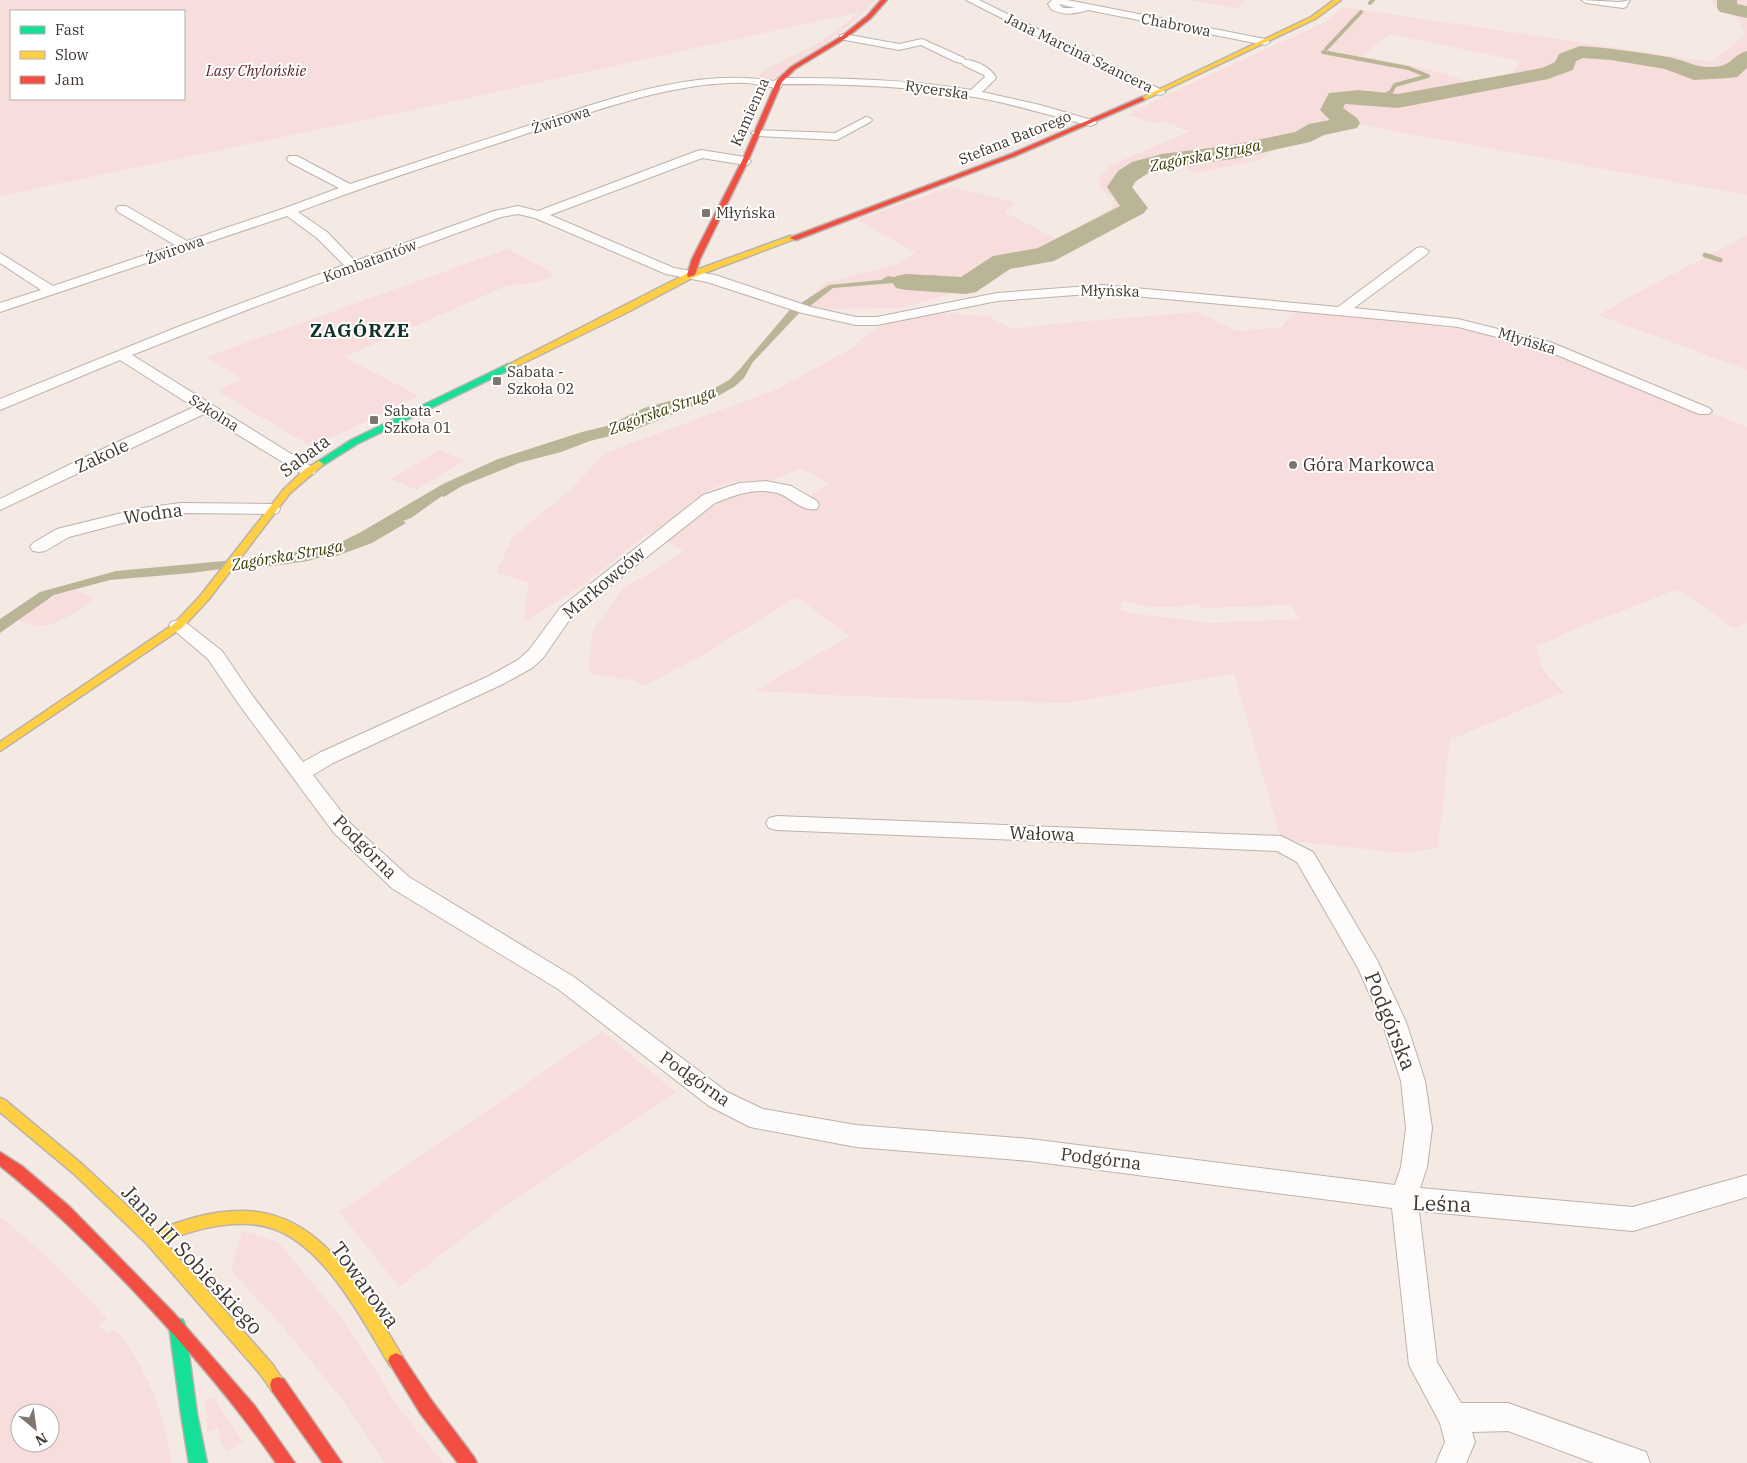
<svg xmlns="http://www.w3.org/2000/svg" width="1747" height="1463" font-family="'IBM Plex Serif',serif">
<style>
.green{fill:#f8dddd;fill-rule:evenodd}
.water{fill:#bbb597}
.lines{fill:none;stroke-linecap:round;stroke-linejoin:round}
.stream-far1{stroke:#bbb597;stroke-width:4}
.stream{stroke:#bbb597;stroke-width:5}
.river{fill:#bbb597;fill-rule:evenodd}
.street-casing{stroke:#bbb2ad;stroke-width:2}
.fast-casing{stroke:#bbb2ad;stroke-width:3}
.slow-casing{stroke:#bbb2ad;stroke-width:3}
.jam-casing{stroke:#bbb2ad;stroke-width:3}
.street{fill:#fefcfb;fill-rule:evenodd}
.fast{fill:#16e098;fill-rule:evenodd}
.slow{fill:#ffcf43;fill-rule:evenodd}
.jam{fill:#f24e42;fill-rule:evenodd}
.poi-dot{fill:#80766f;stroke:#fff;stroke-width:2}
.labels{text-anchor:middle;stroke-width:4;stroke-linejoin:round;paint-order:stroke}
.far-street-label{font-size:15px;fill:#413731;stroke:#fff}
.far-park-label{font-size:15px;font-style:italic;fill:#5d2430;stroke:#fff}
.far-poi-label{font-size:15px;fill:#413731;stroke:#fff;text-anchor:start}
.far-water-label{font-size:16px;font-style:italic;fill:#423c09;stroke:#fff}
.street-label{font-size:18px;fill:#413731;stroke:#fff}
.poi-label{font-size:18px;fill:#413731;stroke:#fff;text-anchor:start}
.far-district-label{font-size:19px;font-weight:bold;letter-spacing:1px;fill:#123128;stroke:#fff}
.near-street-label{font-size:21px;fill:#413731;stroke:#fff}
</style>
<rect width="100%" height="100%" fill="#f5eae3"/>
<!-- green -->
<g class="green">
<path d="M0 0H875L857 19 822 47 775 79H763L758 75 766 69 822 41 860 12 446 103 0 196ZM11 11H184V99H11Z"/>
<polygon points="1187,0 1245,0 1239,8"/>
<path d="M1714 0H1747V195L1355 124 1278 145 1260 160 1195 173 1176 164 1153 165 1137 169 1121 186 1131 210 1054 256 980 270 959 291 901 308 830 309 820 312 801 306 825 283 895 265 916 253 858 220 950 187 1015 202 1005 212 1057 239 1111 209 1114 199 1099 187 1100 177 1109 166 1190 131 1161 121 1155 124 1128 115 1168 94 1325 22 1343 7 1712 62 1745 35 1738 19 1711 3ZM1390 34 1519 61V62L1511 75 1472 83 1431 70 1362 56Z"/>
<path d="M1747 235V370L1598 315C1647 286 1697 262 1747 235Z"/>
<polygon points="507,249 552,272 551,277 538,282 506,286 345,357 419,396 312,447 217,391 242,379 206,357"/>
<path d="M1198 312 1237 331 1282 327 1293 313H1338L1402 320 1533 342 1747 427V623L1733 628 1678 589 1578 628 1536 647 1542 669 1564 692 1450 740 1438 848 1402 853 1281 840 1234 673 1066 703 849 696 755 691 849 636 797 597 696 659 644 686 632 680 588 673 593 630 624 587 647 575 683 551 665 540C693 517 731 487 770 493 782 495 795 503 806 509L819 502 812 497 813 493 829 483 800 468C791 472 780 479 771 480 757 482 743 479 729 483 698 491 676 515 653 536L647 534 586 583 524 623 528 583 497 572 512 538 569 491 605 453 775 390 847 351 878 327 899 319 928 313 960 314 988 316 1012 329 1063 323ZM1124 601C1150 609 1172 609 1199 603L1202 608 1291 605 1300 619 1212 623 1130 613 1118 608Z"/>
<polygon points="439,450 465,460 416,490 391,479"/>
<path d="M76 590 94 598C83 609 57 625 41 626 35 627 25 622 18 620L56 595Z"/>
<polygon points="603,1031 676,1093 505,1206 399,1287 339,1212"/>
<path d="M0 1217C39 1248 74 1281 107 1319L99 1325 107 1334 114 1329C120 1332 125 1341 129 1347 152 1381 165 1422 172 1463H0ZM20 1413H50V1443H20Z"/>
<polygon points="242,1231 278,1242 341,1317 400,1409 443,1463 384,1463 344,1402 284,1328 231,1271"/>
<polygon points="210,1398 214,1399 243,1441 228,1451 221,1444 218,1428 207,1432 206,1399"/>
</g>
<!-- water -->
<g class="water">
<polygon points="935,275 949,280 948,283 961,284 959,287 947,286 943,288 893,283 833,288 810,306 801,303 829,285 881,280 888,276 905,279"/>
<polygon points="793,306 801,311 753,362 744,378 734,387 718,396 634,430 590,441 561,452 519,463 462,486 444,497 442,496 411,518 403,521 406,523 372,543 331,558 329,555 308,561 265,567 244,566 191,573 110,580 54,595 0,633 0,619 40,592 116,571 266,557 335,545 361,532 443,484 498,459 582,432 607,426 644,408 713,389 729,380 739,370"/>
</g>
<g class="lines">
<!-- stream-far1 -->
<g class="stream-far1">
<polyline points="1370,3 1373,0"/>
<polyline points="1326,49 1361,12"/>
<polyline points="1323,52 1408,68 1428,76 1395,85 1391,92 1377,99"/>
</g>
<!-- stream -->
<polyline class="stream" points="1705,255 1720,260"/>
<!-- river -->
<g class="river">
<polygon points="1717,0 1737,0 1737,4 1747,6 1747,18 1720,12 1717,8"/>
<path d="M1580 46C1610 48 1639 52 1668 57 1690 61 1696 70 1721 66 1730 64 1737 53 1747 51V68L1737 77 1729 78 1694 80 1665 69 1611 60 1583 58 1576 61 1573 70 1548 79 1398 108 1345 104 1343 108 1357 118 1360 123 1357 128 1324 135 1310 142 1233 159 1164 168 1150 172 1136 181 1132 187 1148 208 1144 213 1054 261 1010 269 976 292 966 294 906 290 896 288 892 282 896 276 906 274 961 277 993 256 1038 248 1120 206 1107 187 1118 171 1132 162 1162 154 1233 145 1295 132 1309 124 1330 120 1320 110 1329 93 1358 90 1398 94 1542 68 1555 62 1559 54Z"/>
</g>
<defs>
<g id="street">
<polygon points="966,0 979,0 1166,92 1161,95 1148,92"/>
<path d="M1052 0H1067L1088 4 1265 39 1270 42 1265 45 1088 10C1075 14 1063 16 1051 9L1048 4ZM1059 4 1075 8H1063Z"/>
<polygon points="1581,0 1619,2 1630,0 1626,7 1623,8 1586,3"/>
<path d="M844 34 899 44 922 39 964 58 965 60C976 60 992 68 996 78L982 92 1040 105 1095 121 1097 123 1091 126C1054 117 1018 105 980 98 915 86 848 84 782 84L781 87 777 88C767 87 757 84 747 83 671 80 575 118 502 142 434 164 365 186 298 212L327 232 355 261 494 211 518 206 538 211 697 151 701 150 745 157 751 161 749 164 745 165 702 158 550 215 674 268 715 275 811 307 856 317H877L997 293 1102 285 1338 307 1417 248 1422 247 1429 251 1427 254 1354 308 1458 319 1550 342 1709 408 1712 411 1709 414H1699L1540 348 1458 327 1402 321 1102 293 997 301 877 325H856L802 313 707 282 666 274 535 218 518 214 501 217 252 308 132 355 314 468 316 471 314 474H302L204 414 0 510V499L81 459 194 407 120 360 0 410V399L180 326 344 265 317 238 287 216 0 312V303L41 290 0 263V253L53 286 175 245 118 212 116 209 118 206H126L187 241 285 208 339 188 289 162 287 159 289 156H297L350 184C409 165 468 145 527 126 604 101 692 67 774 81L779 78C844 78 907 79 971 90L985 77 984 75 963 65 962 63 956 62 921 45 899 50 840 39V35Z"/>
<polygon points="866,117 870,118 872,120 870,122 837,140 757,136 751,133 757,130 835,133"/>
<path d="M766 481 791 486 817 501 819 505 817 509C801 512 791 497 777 493 755 487 735 495 715 503L572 616 543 658 532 668 503 684 333 763 313 775 350 823 409 877 574 977 727 1092 763 1109 856 1125 1030 1139 1395 1185 1401 1167 1406 1128 1401 1081 1382 1022 1358 968 1297 862 1277 851 777 830 769 828 766 823 769 818 777 816 1281 836 1313 852 1377 960 1406 1022 1425 1081 1432 1128 1427 1167 1420 1188 1633 1207 1747 1175V1197L1633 1231 1419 1211 1437 1362 1461 1403H1508L1646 1452 1650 1463H1594L1508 1431 1472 1432 1475 1442 1466 1463H1436L1445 1442 1440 1423 1409 1365 1392 1208 1030 1161 856 1147 750 1127 709 1106 558 989 393 889 334 833 238 703 208 659 169 626 171 622 178 620 185 622 222 651 252 695 303 762 319 753 489 676 518 660 529 650 560 608 703 495 739 483Z"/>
<polygon points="181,503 272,504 278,505 280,509 278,513 272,514 181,513 142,518 69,537 45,551 39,552 33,551 30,547 33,543 57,529 142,508"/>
</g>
<g id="fast">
<polygon points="508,364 511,365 511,369 357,444 322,466 319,467 314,464 351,440"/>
<polygon points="177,1318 183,1320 185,1325 197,1414 207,1463 189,1463 181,1414 169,1325 171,1320"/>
</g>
<g id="slow">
<polygon points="1334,0 1341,0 1315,19 1144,100 1139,99 1311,17"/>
<polygon points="790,236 797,238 694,277 624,314 511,369 508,370 504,367 688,273"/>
<polygon points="319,461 324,464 290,493 209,599 182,628 0,751 0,742 174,624 201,595 284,489 305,469"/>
<path d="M0 1098 5 1100 83 1165 154 1231C181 1221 210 1211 239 1211 322 1209 365 1294 402 1356L404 1361 402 1366 396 1369 390 1366C364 1322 324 1244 271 1228 237 1217 196 1229 164 1241L273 1365 286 1385 284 1391 278 1393 272 1391 261 1375 147 1244 73 1173 0 1112Z"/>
</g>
<g id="jam">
<polygon points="881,0 887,0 871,18 846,38 795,69 782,82 748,161 700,259 695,275 688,277 687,275 692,259 742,161 777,80 791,67 842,36 867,16"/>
<polygon points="1142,97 1145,99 1144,100 1015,156 796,240 789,238 1011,154"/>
<path d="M0 1152 22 1166 70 1207 173 1312 255 1406 295 1463H276C232 1399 181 1341 128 1285 87 1243 46 1202 0 1166Z"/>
<polygon points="396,1353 402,1356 432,1401 474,1457 477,1463 458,1463 420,1413 388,1361 390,1356"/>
<polygon points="278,1377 284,1379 342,1463 323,1463 272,1391 270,1385 272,1379"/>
</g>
</defs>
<!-- street casing -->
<use href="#street" class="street-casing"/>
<!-- fast casing -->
<use href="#fast" class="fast-casing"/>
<!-- slow casing -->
<use href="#slow" class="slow-casing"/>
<!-- jam casing -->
<use href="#jam" class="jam-casing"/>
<!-- street -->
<use href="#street" class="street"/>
<!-- fast -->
<use href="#fast" class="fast"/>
<!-- slow -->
<use href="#slow" class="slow"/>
<!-- jam -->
<use href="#jam" class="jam"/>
</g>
<!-- markers -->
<g class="poi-dot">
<rect x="701" y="208" width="10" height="10" rx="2.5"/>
<rect x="492" y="376" width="10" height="10" rx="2.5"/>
<rect x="369" y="415" width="10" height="10" rx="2.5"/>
<circle cx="1293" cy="465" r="5"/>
</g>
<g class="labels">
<!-- far-street labels -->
<g class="far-street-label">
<text transform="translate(1176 25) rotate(11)" y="5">Chabrowa</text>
<text transform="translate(1079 53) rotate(26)" y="5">Jana Marcina Szancera</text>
<text transform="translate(937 90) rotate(8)" y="5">Rycerska</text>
<text transform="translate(750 112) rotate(-66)" y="5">Kamienna</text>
<text transform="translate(561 120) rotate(-18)" y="5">Żwirowa</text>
<text transform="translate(1015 138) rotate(-22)" y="5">Stefana Batorego</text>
<text transform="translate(175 250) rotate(-19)" y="5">Żwirowa</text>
<text transform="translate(370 261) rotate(-20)" y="5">Kombatantów</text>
<text transform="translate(1110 291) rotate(1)" y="5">Młyńska</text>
<text transform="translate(1527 341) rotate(17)" y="5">Młyńska</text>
<text transform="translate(214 413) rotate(32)" y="5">Szkolna</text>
</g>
<!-- far-park labels -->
<g class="far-park-label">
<text x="256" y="76">Lasy Chylońskie</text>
</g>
<!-- far-poi labels -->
<g class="far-poi-label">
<text x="716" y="218">Młyńska</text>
<text x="507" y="377">Sabata -<tspan x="507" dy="17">Szkoła 02</tspan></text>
<text x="384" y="416">Sabata -<tspan x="384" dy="17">Szkoła 01</tspan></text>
</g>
<!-- far-water labels -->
<g class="far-water-label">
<text transform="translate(1205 155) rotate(-11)" y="6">Zagórska Struga</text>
<text transform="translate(662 410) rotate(-20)" y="6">Zagórska Struga</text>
<text transform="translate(287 555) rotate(-10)" y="6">Zagórska Struga</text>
</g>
<!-- street labels -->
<g class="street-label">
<text transform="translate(102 456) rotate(-25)" y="6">Zakole</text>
<text transform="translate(305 456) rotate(-37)" y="6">Sabata</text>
<text transform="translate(153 514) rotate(-8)" y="6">Wodna</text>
<text transform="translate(604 583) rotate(-40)" y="6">Markowców</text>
<text transform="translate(1042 834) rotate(2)" y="6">Wałowa</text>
<text transform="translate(365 847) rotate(45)" y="6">Podgórna</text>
<text transform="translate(695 1079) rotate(35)" y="6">Podgórna</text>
<text transform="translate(1101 1159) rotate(7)" y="6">Podgórna</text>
</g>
<!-- poi labels -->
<g class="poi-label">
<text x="1303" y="471">Góra Markowca</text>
</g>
<!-- far-district labels -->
<g class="far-district-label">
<text x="360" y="337">ZAGÓRZE</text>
</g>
<!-- near-street labels -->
<g class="near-street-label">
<text transform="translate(1390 1021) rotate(68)" y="7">Podgórska</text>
<text transform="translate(1442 1204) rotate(2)" y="7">Leśna</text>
<text transform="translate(192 1260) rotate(47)" y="7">Jana III Sobieskiego</text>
<text transform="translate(365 1285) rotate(54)" y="7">Towarowa</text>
</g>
</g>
<!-- legend -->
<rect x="10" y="10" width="175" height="90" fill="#ffffff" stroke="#b3afad"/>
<rect x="20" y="26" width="25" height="8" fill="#16e098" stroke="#b3afad"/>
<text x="55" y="35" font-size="15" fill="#413731">Fast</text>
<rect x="20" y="51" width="25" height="8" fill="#ffcf43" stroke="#b3afad"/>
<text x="55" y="60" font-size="15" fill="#413731">Slow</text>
<rect x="20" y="76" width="25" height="8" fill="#f24e42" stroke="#b3afad"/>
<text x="55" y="85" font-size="15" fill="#413731">Jam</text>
<!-- north arrow -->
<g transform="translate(35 1428) rotate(151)"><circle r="24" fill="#ffffff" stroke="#b3afad"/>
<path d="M0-4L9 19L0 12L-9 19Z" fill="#80766f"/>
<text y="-8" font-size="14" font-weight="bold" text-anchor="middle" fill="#413731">N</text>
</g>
</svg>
